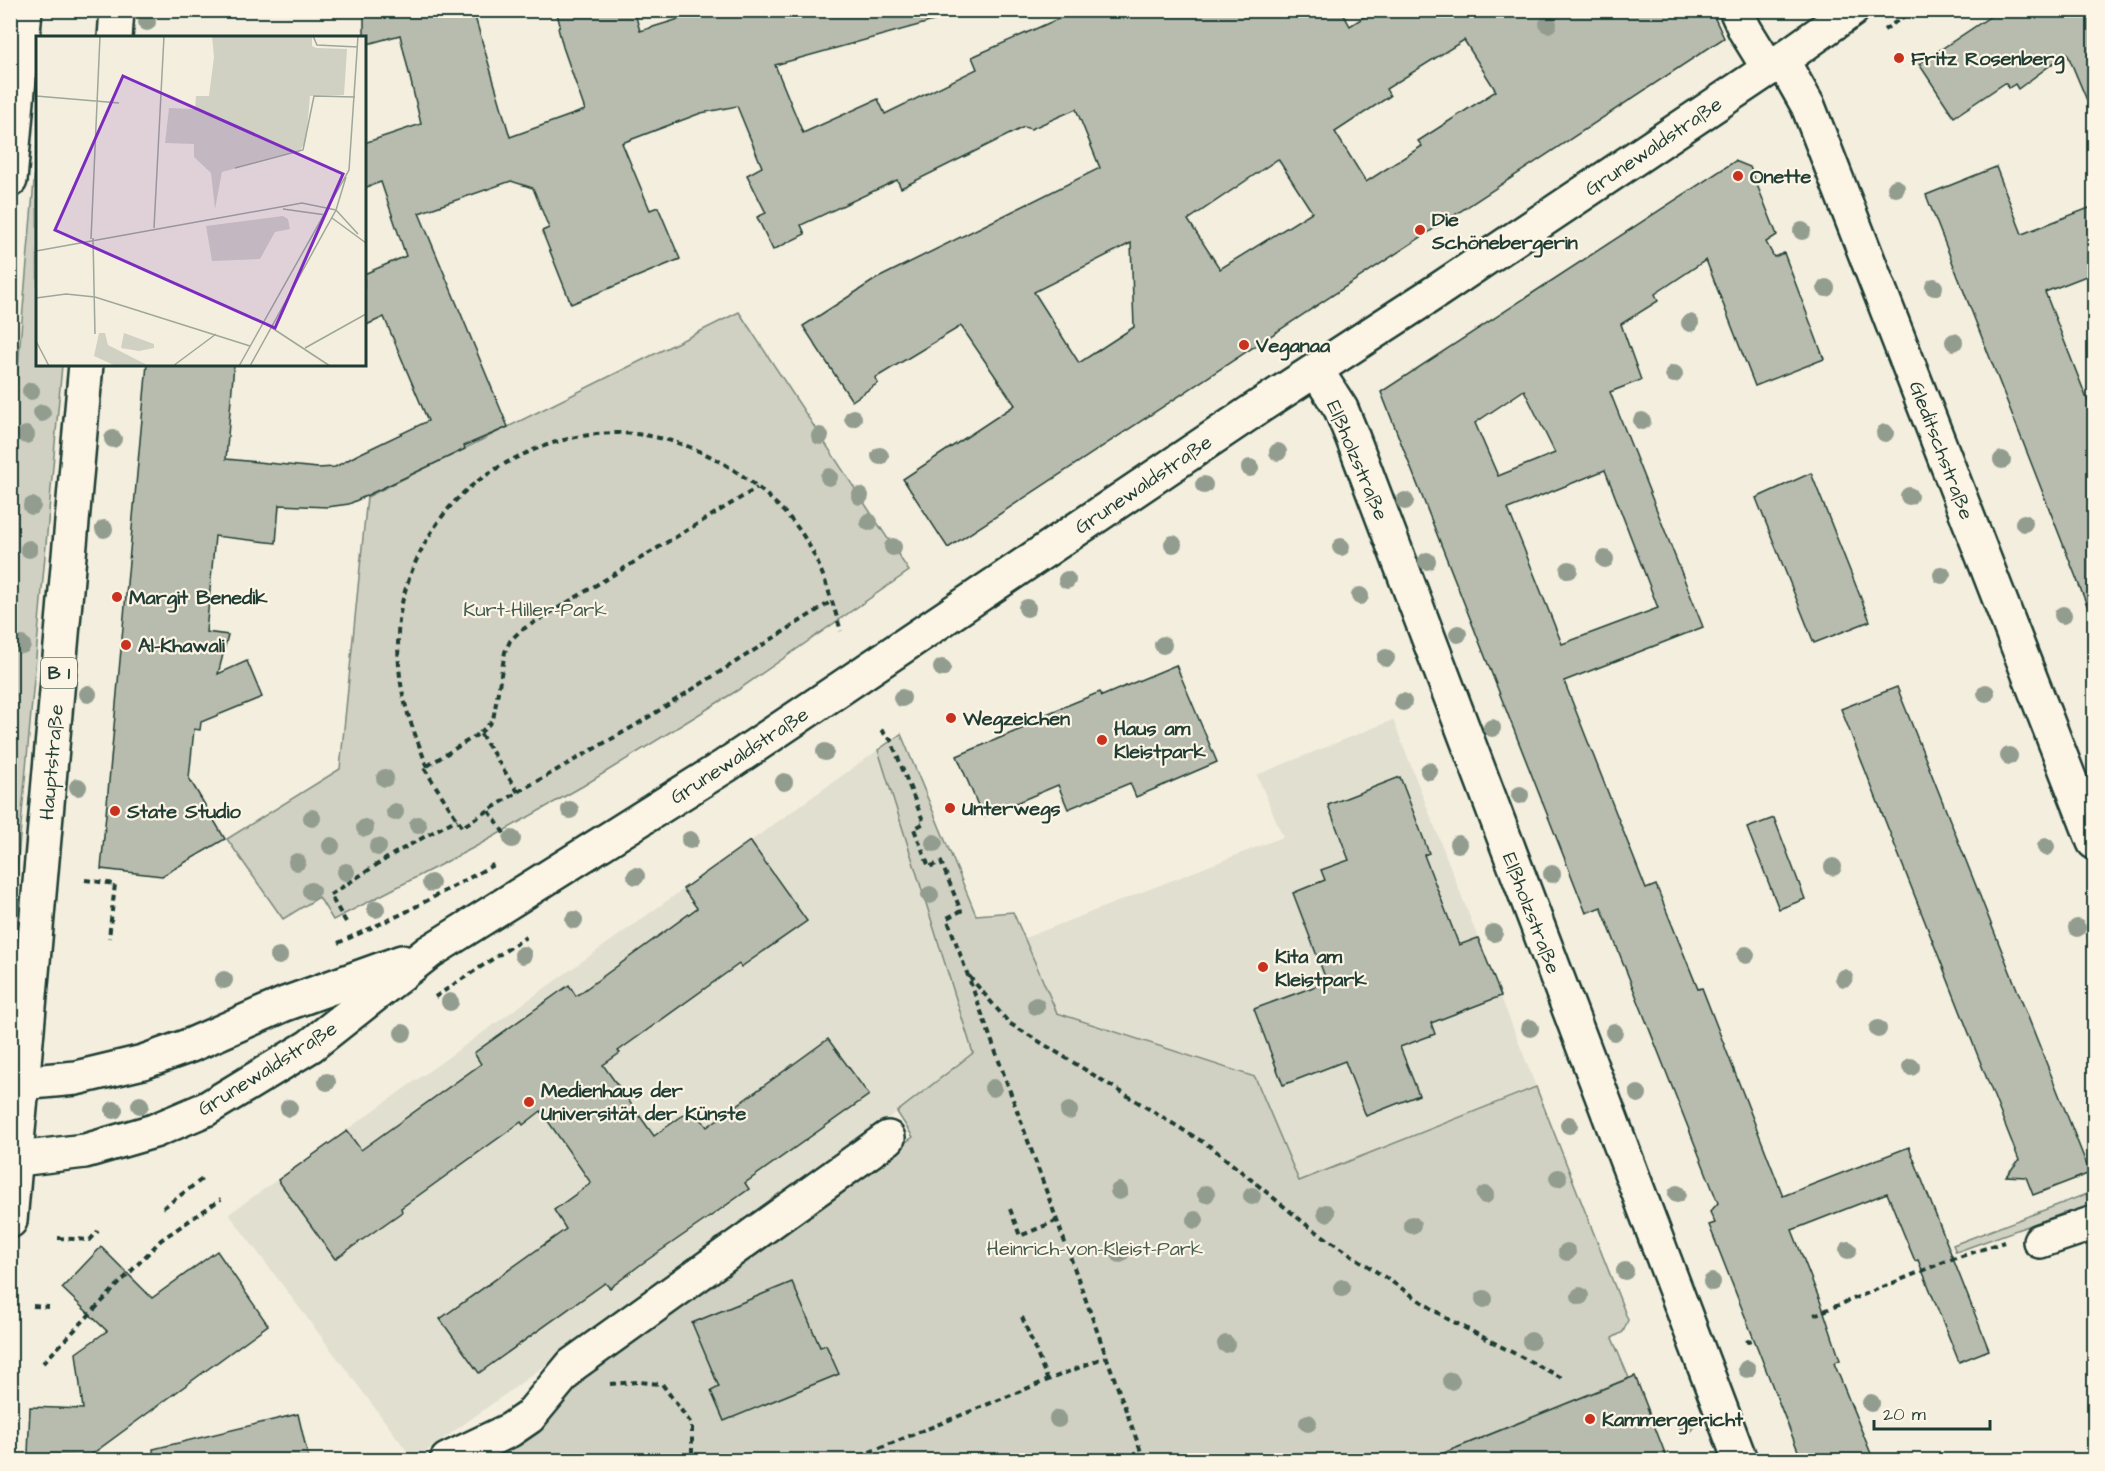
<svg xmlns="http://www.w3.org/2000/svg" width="2105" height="1471" font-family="'Architects Daughter',sans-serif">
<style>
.built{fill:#e1dfd0}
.green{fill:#d0d1c2;stroke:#78877b;stroke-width:1.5}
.building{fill:#b8bcae;stroke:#1f3d34;stroke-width:1.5;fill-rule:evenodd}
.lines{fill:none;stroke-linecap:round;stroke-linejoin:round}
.minor-casing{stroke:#1f3d34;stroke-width:38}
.major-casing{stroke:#1f3d34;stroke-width:38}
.path{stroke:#1f3d34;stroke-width:4;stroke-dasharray:6 4.5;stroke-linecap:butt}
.minor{stroke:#fcf5e5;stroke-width:33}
.major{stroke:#fcf5e5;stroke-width:33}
.tree{fill:#929d90}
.poi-dot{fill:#c8321e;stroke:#fcf5e5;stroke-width:2}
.labels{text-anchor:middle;stroke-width:4.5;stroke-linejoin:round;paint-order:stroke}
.shield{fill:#fcf5e5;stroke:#617469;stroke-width:1.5}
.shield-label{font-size:18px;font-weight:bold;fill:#1f3d34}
.poi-label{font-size:20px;font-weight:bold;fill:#1f3d34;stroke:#fcf5e5;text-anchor:start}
.street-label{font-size:20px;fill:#1f3d34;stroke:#fcf5e5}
.park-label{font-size:20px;fill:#425b50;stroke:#fcf5e5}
.inset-road{fill:none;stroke:#9ea79a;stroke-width:1.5}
.view{fill:#7b2cbf;fill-opacity:0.15;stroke:#7b2cbf;stroke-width:3}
.inset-edge{fill:none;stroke:#1f3d34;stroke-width:3}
</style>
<rect width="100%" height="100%" fill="#f3eede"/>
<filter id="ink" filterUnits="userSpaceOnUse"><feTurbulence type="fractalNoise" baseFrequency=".0167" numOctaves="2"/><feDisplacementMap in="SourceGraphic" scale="12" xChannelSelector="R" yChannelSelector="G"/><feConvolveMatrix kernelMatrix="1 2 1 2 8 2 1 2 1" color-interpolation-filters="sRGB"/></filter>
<g filter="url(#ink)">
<!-- built -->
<g class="built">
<polygon points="1393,720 1536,1087 1299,1181 1255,1077 1057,1013 1025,938 1283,837 1257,775"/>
<polygon points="878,750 973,1053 897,1112 414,1460 229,1214"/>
</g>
<!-- green -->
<g class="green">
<polygon points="37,147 38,364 62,365 11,937 10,459"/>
<polygon points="739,312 909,571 738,690 583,786 475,847 333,920 319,897 283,919 227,839 340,769 367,497"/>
<polygon points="901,734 976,915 1013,912 1057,1013 1255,1077 1299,1181 1536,1087 1628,1320 1623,1332 1612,1338 1629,1378 1426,1460 476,1460 576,1378 792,1220 913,1137 897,1112 973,1053 878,750"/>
<polygon points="2094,1191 2094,1208 2064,1213 1956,1252 1953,1245"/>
</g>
<!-- building -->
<g class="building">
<path d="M364 10H473L510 137 585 110 563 47 558 28 560 25 556 10H634L640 31 708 10H936L937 20 775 65 803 133 878 99 885 114 977 69 972 57 1078 10H1341L1350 26 1375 10H1711L1724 38 948 548 903 479 1015 405 961 326 875 378 878 383 852 401 803 326 876 279 1100 168 1076 109 1031 129 1024 127 901 188 897 180 801 225 805 234 773 250 757 217 766 213 747 175 762 167 737 106 701 113 622 143 650 210 658 207 680 259 571 304 542 231 549 228 533 188 511 181 419 213 508 427 464 446 465 449 349 504 327 507 279 505 276 543 215 536 206 632 228 635 218 674 247 661 262 697 201 722 200 730 194 729 189 778 225 839 162 876 101 869 147 364H234L226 459 318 468 335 467 357 455 428 421 384 317 364 326V274L406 256 381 182 364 188V143L421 124 400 35 364 45ZM1464 40 1496 91 1418 141 1422 146 1366 182 1335 132 1390 96 1386 89ZM1278 159 1312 212 1220 269 1188 220ZM1131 243 1134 327 1079 363 1034 292Z"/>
<polygon points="2000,10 2094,10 2094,117 2067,53 2018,89 2015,84 2009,88 2005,83 1954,117 1919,64"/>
<path d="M1735 161 1750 167 1777 235 1766 242 1774 257 1784 253 1824 359 1755 386 1706 260 1655 294 1658 301 1621 324 1641 380 1610 392 1703 627 1564 681 1646 889 1656 885 1698 989 1702 988 1783 1196 1909 1147 1989 1350 1959 1362 1918 1260 1915 1261 1887 1193 1792 1230 1822 1306 1840 1360 1834 1363 1874 1461H1802L1709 1225 1715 1223 1710 1212 1718 1203 1601 907 1586 913 1381 392ZM1524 390 1555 453 1498 476 1475 423ZM1605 470 1658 608 1562 644 1508 509Z"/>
<polygon points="1996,167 2022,234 2094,206 2094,273 2045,292 2094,417 2094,617 2092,618 1926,195"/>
<polygon points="1811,473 1870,621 1814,643 1756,498"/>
<polygon points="1176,665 1217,762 1136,797 1130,783 1068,809 1058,785 983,817 957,756 1033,724 1032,720 1100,692 1102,696"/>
<polygon points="1897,687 2090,1173 2033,1195 2026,1177 2006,1176 2019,1160 1841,709"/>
<polygon points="1400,777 1429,853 1424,855 1459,945 1478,938 1501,996 1431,1023 1435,1034 1400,1047 1419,1095 1366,1116 1345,1061 1283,1085 1254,1009 1327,982 1293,893 1325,880 1321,870 1349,860 1328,805"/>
<polygon points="1774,818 1805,899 1779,909 1747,828"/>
<polygon points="750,841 807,921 741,967 739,964 618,1051 620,1053 603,1065 654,1136 693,1108 707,1127 828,1039 869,1095 745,1183 749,1189 711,1216 640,1265 610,1288 605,1283 479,1373 440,1319 566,1229 554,1210 591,1183 541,1111 523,1125 521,1122 401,1208 402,1212 335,1259 278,1180 347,1131 361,1150 481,1064 474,1053 569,985 576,996 697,908 683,889"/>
<polygon points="101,1247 152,1298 217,1251 268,1325 88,1457 28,1454 30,1407 83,1409 76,1353 107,1331 62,1288"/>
<polygon points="792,1282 820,1347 826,1345 839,1374 724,1421 711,1391 719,1387 692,1323"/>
<polygon points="1635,1376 1668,1461 1429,1461 1429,1459"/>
<polygon points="298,1414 309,1461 154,1461 153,1449"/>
</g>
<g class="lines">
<defs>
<g id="minor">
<polyline points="1736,10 1745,30 1769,69"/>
<polyline points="1782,60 1808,106 2094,842"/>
<polyline points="1316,370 1341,409 1352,436 1740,1460"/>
<polyline points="2040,1241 2094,1223"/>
<polyline points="447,1460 510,1430 529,1417 572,1365 888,1138"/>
</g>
<g id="major">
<polyline points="115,38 117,10"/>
<polyline points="10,180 25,10"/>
<polyline points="10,1084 76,1078 143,1062 191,1045 285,1004 402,962"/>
<polyline points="10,1160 85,1151 154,1131 206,1109 310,1046 429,952 725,766 1260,406 1434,293 1782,60 1852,10"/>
<polyline points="10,1221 86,364"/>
</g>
</defs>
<!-- minor casing -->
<use href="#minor" class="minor-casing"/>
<!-- major casing -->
<use href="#major" class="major-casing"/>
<!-- path -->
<g class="path">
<polyline points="1884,30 1913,10"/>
<polyline points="69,38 80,37"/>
<polyline points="881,730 891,740 924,823 914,829 929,867 941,862 961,911 947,918 1144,1460"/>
<polyline points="480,733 493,720 505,652 510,641 520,631 757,488"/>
<path d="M427 767C420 746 410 724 405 703 399 681 398 657 398 635 399 583 430 520 470 487 515 451 577 428 635 434 697 440 754 476 794 523 818 552 830 594 841 631"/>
<polyline points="518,792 480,733 424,768 462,827 518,792 636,725 832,601"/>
<polyline points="489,811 508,839"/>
<polyline points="85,880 115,884 109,938"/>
<polyline points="346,922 330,895 395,853 457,819"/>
<polyline points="338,943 404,913 495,864"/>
<polyline points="969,976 1009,1023 1211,1147 1308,1226 1446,1318 1564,1379"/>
<polyline points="435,997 526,937"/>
<polyline points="163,1208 205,1177"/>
<polyline points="1010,1209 1020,1236 1056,1221"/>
<polyline points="58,1238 90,1240 98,1231"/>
<polyline points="33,1306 49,1307"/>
<polyline points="1814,1315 1944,1262 2004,1242"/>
<polyline points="1022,1317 1048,1381"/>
<polyline points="1746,1342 1755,1339"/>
<polyline points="43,1363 161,1240 221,1199"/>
<polyline points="610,1384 638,1382 662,1384 692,1425 692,1453 697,1460"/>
<polyline points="850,1460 1105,1357"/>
<polyline points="1365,1460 1366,1460"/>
</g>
<!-- minor -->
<use href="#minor" class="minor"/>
<!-- major -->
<use href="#major" class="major"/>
</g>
<!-- trees -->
<g class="tree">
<circle cx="147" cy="22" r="9"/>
<circle cx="1548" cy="24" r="9"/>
<circle cx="1896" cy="188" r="9"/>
<circle cx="1802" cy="231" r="9"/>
<circle cx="1934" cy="287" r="9"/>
<circle cx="1826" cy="288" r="9"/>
<circle cx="1690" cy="323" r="9"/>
<circle cx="1954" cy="342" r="9"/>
<circle cx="1674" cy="374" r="9"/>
<circle cx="31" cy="391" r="9"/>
<circle cx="42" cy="413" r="9"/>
<circle cx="853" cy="418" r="9"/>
<circle cx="1642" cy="421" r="9"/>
<circle cx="1885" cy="433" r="9"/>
<circle cx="26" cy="435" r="9"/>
<circle cx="820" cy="436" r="9"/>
<circle cx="113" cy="439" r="9"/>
<circle cx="1278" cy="452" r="9"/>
<circle cx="880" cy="456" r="9"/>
<circle cx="2002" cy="460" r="9"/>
<circle cx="1250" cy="468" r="9"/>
<circle cx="829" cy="477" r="9"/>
<circle cx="1204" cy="485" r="9"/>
<circle cx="860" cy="496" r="9"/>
<circle cx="1909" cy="496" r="9"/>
<circle cx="1405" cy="501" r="9"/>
<circle cx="32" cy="506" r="9"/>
<circle cx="869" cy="522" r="9"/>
<circle cx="2024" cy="523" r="9"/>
<circle cx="104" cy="529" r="9"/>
<circle cx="1173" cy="544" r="9"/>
<circle cx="893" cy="547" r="9"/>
<circle cx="1341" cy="547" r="9"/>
<circle cx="29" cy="549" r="9"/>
<circle cx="1605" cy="559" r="9"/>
<circle cx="1427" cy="561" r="9"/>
<circle cx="1569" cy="570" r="9"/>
<circle cx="1942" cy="575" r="9"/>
<circle cx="1067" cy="580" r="9"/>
<circle cx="1360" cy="596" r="9"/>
<circle cx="1027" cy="608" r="9"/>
<circle cx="2063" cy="615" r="9"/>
<circle cx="1458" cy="634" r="9"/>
<circle cx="22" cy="645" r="9"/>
<circle cx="1163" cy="645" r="9"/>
<circle cx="1386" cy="658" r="9"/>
<circle cx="942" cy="668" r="9"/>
<circle cx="1986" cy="693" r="9"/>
<circle cx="88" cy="694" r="9"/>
<circle cx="902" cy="698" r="9"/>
<circle cx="1403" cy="702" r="9"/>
<circle cx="1492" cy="728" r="9"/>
<circle cx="825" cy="752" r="9"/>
<circle cx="2009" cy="756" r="9"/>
<circle cx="1429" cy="771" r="9"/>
<circle cx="385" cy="778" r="9"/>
<circle cx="784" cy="782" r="9"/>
<circle cx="78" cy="787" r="9"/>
<circle cx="1520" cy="795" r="9"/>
<circle cx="570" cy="810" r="9"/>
<circle cx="395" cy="812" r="9"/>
<circle cx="312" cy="818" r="9"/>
<circle cx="418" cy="825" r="9"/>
<circle cx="365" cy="828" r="9"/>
<circle cx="512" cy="839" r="9"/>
<circle cx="690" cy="840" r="9"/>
<circle cx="934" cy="843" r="9"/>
<circle cx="1458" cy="844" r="9"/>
<circle cx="331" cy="846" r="9"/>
<circle cx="378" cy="847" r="9"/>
<circle cx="2046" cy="847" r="9"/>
<circle cx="297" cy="862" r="9"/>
<circle cx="1833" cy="867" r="9"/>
<circle cx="346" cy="872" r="9"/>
<circle cx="1552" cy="874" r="9"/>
<circle cx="636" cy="876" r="9"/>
<circle cx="431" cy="883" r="9"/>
<circle cx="311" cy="891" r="9"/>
<circle cx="930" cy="895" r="9"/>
<circle cx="376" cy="909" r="9"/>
<circle cx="574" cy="920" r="9"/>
<circle cx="2077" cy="928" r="9"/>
<circle cx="1494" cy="933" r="9"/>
<circle cx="523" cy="955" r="9"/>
<circle cx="1746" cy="955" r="9"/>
<circle cx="279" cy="956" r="9"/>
<circle cx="1844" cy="978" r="9"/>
<circle cx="224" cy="980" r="9"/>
<circle cx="450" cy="1002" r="9"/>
<circle cx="1036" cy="1006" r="9"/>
<circle cx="1530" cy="1028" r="9"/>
<circle cx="1878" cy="1029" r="9"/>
<circle cx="1614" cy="1032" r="9"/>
<circle cx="403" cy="1033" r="9"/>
<circle cx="1911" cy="1067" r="9"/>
<circle cx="327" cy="1082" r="9"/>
<circle cx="993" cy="1088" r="9"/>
<circle cx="1638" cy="1094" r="9"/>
<circle cx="140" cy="1105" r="9"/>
<circle cx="289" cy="1108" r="9"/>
<circle cx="114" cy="1110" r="9"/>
<circle cx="1069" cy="1111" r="9"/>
<circle cx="1569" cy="1125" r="9"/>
<circle cx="1558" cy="1178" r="9"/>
<circle cx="1119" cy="1191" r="9"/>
<circle cx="1206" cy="1194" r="9"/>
<circle cx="1677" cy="1194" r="9"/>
<circle cx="1485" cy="1195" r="9"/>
<circle cx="1252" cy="1196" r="9"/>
<circle cx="1326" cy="1213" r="9"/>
<circle cx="1195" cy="1220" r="9"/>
<circle cx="1412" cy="1225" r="9"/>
<circle cx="1848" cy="1250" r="9"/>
<circle cx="1567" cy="1252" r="9"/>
<circle cx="1120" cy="1254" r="9"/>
<circle cx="1625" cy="1271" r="9"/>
<circle cx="1712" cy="1282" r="9"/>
<circle cx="1342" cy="1288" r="9"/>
<circle cx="1580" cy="1296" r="9"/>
<circle cx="1484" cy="1299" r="9"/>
<circle cx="1531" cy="1341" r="9"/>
<circle cx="1226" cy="1344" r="9"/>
<circle cx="1747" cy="1369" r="9"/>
<circle cx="1451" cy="1381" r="9"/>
<circle cx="1871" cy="1403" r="9"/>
<circle cx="1058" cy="1419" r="9"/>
<circle cx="1308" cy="1423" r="9"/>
<circle cx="1687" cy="1424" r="9"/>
</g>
</g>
<!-- markers -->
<g class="poi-dot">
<circle cx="1899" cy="58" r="6"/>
<circle cx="1738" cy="176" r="6"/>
<circle cx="1420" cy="230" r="6"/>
<circle cx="1244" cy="345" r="6"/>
<circle cx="117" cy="597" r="6"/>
<circle cx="126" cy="645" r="6"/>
<circle cx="951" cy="718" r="6"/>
<circle cx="1102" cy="740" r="6"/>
<circle cx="950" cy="808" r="6"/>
<circle cx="115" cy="811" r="6"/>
<circle cx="1263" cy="967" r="6"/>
<circle cx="529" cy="1102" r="6"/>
<circle cx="1590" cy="1419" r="6"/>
</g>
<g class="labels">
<!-- shield labels -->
<rect class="shield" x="41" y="658" width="36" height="30" rx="4.5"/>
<g class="shield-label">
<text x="59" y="679">B 1</text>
</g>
<!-- poi labels -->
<g class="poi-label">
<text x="1911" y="65">Fritz Rosenberg</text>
<text x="1750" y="183">Onette</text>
<text x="1432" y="226">Die<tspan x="1432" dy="23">Schönebergerin</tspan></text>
<text x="1256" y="352">Veganaa</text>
<text x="129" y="604">Margit Benedik</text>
<text x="138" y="652">Al-Khawali</text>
<text x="963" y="725">Wegzeichen</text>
<text x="1114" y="735">Haus am<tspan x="1114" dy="23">Kleistpark</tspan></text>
<text x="962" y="815">Unterwegs</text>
<text x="127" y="818">State Studio</text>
<text x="1275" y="963">Kita am<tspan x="1275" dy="23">Kleistpark</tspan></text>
<text x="541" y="1097">Medienhaus der<tspan x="541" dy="23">Universität der Künste</tspan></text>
<text x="1602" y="1426">Kammergericht</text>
</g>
<!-- street labels -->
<g class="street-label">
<text transform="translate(1653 146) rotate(-34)" y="7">Grunewaldstraße</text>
<text transform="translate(1942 450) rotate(69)" y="7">Gleditschstraße</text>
<text transform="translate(1358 460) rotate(67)" y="7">Elßholzstraße</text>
<text transform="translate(1143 484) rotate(-34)" y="7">Grunewaldstraße</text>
<text transform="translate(739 755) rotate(-33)" y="7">Grunewaldstraße</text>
<text transform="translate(51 762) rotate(-85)" y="7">Hauptstraße</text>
<text transform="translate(1532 913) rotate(69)" y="7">Elßholzstraße</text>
<text transform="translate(267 1068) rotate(-32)" y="7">Grunewaldstraße</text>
</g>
<!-- park labels -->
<g class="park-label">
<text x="535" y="616">Kurt-Hiller-Park</text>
<text x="1095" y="1255">Heinrich-von-Kleist-Park</text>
</g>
</g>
<!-- overview -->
<g transform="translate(36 36)">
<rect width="330" height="330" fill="#f3eede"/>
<path d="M176 0H276V10L280 12 311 13 308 59 274 60 270 104 264 115 186 136 179 173 175 137 158 121V108L129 107 133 72 159 73 160 60H173L178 21ZM247 180 252 183 254 193 239 196 224 223 176 225 170 190ZM63 297H69L72 309 113 330H80L58 320ZM88 297 118 308V312L103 315 85 312Z" fill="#d0d1c2"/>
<path class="inset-road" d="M277 0 281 9 322 11M0 60 83 67M199 132 267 114 278 60 319 61M247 173 290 179M300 174 322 198M296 182 330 207M118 192 128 0M57 202 59 298M55 203 64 0M0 215 266 167 300 174M0 262 30 258 59 261 214 310M227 286 294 330M0 305 13 330M269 312 330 278M137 330 180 298M203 330 313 134 322 0M214 330 300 174 310 141"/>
<path class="view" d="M87 40 307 138 239 292 19 194Z"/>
<rect width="330" height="330" class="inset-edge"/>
</g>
<!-- margin -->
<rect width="2105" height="1471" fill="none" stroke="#fcf5e5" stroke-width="36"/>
<rect x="18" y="18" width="2069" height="1435" fill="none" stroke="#1f3d34" stroke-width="2" filter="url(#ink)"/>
<!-- scale -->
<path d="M1874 1420v9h116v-9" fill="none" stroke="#1f3d34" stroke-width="3"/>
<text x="1883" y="1420" font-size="18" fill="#1f3d34" stroke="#fcf5e5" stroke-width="4.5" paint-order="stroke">20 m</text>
</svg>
